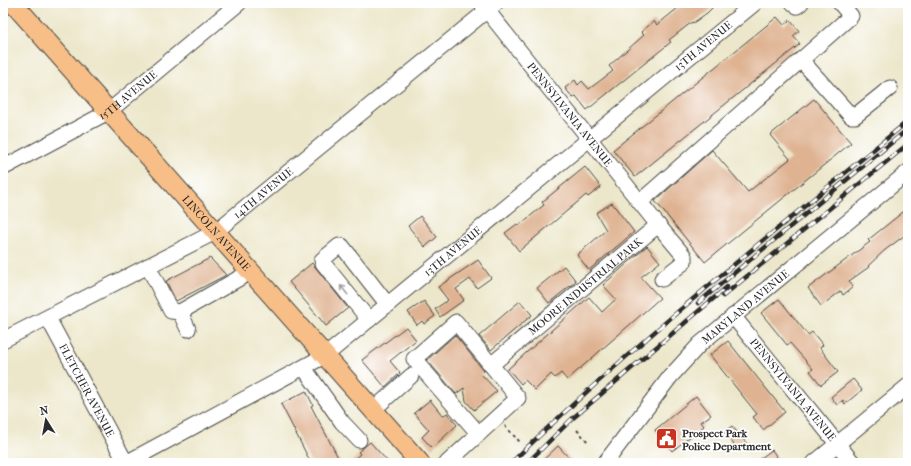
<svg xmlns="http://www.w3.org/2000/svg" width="911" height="466" font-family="'IM FELL French Canon',serif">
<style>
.building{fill:#dfb392}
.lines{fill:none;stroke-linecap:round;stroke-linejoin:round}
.minor-casing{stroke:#484743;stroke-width:17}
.major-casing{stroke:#484743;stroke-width:21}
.path{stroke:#484743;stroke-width:2;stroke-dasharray:3 3;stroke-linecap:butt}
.minor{stroke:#fff;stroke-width:15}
.major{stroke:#f7be87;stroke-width:19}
.rail-casing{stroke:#2b2b2b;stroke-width:4.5}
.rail{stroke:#fff;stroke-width:3;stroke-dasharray:9;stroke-linecap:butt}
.oneway{stroke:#a0a0a0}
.labels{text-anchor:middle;stroke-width:3.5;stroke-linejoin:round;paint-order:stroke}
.street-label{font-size:11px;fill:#2b2b2b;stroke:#fff}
.poi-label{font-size:11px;font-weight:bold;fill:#2b2b2b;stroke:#fff;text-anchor:start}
</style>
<rect width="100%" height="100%" fill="#fff"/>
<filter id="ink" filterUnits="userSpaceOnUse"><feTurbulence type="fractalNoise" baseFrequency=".025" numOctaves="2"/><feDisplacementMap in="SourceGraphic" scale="8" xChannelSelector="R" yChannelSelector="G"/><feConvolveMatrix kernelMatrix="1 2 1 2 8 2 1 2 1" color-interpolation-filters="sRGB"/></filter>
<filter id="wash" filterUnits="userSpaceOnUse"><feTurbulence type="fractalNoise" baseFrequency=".012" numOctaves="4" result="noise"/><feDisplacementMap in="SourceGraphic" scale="16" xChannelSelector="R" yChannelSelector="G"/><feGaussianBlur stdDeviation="0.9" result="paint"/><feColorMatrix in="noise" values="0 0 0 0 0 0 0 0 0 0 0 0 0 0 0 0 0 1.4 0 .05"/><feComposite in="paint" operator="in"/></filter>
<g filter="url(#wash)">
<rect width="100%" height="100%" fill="#ece7ca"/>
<g id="blocks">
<!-- building -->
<g class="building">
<polygon points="684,3 717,3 707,13 693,23 692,22 669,40 671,42 587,110 576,96 573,98 565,88 575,80 578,85 582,81 589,89 613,71 609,66 644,35 641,32 654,21 657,25"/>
<polygon points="777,17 784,25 790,20 799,31 793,36 800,44 635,177 613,150"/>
<polygon points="814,99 851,143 705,262 655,201 712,150 748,192 790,159 770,135"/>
<polygon points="585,167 601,187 588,197 586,195 519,251 505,233 517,224 518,226 544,205 542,202"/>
<polygon points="612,203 634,232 589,270 577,255 606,230 596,213"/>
<polygon points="908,208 908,233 885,250 868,266 869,267 849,281 853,287 843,295 841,291 821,306 808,288 870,242 868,240"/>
<polygon points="420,216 437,237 425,247 408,226"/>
<polygon points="647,246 660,262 641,277 660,298 567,380 561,373 555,378 551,374 535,390 525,380 521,384 508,369 589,297 602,312 616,299 603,285"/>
<polygon points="210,258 226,275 176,301 166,281"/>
<polygon points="478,260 491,278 477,288 470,279 456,289 464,300 440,317 435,309 448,300 438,287"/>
<polygon points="312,263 348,308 326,326 289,282"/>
<polygon points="564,266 576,281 549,303 537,288"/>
<polygon points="779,299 808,335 812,332 823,345 820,348 838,372 821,385 810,371 813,369 790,343 787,345 761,313"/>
<polygon points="424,301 435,316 424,324 422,321 417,325 408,312"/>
<polygon points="520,301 532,315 491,350 479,336"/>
<polygon points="406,327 416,340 390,361 400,373 385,387 362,360"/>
<polygon points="455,335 484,371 481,374 497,391 474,410 466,401 464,388 456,394 427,360"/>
<polygon points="728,341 785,412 763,430 753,417 757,414 710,355"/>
<polygon points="853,379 862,390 845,404 843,400 837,405 831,397"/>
<polygon points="306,391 313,405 311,406 341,463 311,463 281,404"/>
<polygon points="696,396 711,415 701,422 704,426 672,451 655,430"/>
<polygon points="430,400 443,416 447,413 457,425 432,448 422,437 429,430 414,413"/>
<polygon points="732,426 747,444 738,450 724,432"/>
<polygon points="370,442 389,463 350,463 360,454 358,452"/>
<polygon points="558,446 574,463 540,463"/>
<polygon points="772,450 781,463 754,463"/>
</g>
</g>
</g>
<g filter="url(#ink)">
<use href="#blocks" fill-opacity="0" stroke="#484743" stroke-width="1"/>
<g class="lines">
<defs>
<g id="minor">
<polyline points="793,3 797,6 801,3"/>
<path id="s1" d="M482 4 658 225 684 256V262L662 279"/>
<polyline points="801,60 851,116 855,116 890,88"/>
<path id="s2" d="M3 168 108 112 239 3"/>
<polyline points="640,202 851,16 840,3"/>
<polyline points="148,266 171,311 180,312 250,272"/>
<polyline points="180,312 188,329"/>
<path id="s3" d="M733 316 853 463"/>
<path id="s4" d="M48 318 126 463"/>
<polyline points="369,320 323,263 322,260 339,246 342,246 388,305"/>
<path id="s5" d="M3 340 215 232 496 3"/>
<path id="s6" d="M491 365 658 225"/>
<polyline points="304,368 342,422 359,440"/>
<polyline points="373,410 411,376"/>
<path id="s7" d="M126 463 326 355 755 3"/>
<polyline points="447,463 518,398 456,322 414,359 478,433"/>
<path id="s8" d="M605 463 670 377 700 344 908 172"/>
<polyline points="814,463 908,386"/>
</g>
<g id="major">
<path id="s9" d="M13 3 420 463"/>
</g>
</defs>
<!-- minor casing -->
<use href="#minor" class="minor-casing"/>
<!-- major casing -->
<use href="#major" class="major-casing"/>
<!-- path -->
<g class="path">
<polyline points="505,426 520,442"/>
<polyline points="577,430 589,443"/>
</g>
<!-- minor -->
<use href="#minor" class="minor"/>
<!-- major -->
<use href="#major" class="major"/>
<defs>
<g id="rail">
<polyline points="723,296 908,144"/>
<polyline points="698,303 908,129"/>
<path d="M511 463C636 341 774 232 908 121"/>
<polyline points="527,463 573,418 727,287"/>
</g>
</defs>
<!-- rail casing -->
<use href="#rail" class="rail-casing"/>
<!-- rail -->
<use href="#rail" class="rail"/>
</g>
<!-- one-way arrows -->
<defs><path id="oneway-shaft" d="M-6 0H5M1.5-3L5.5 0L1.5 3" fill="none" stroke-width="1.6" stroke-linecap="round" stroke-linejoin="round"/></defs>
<use class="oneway" href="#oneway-shaft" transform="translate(344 290) rotate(-129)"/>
</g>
<!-- icons -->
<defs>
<symbol id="civic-square" viewBox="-11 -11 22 22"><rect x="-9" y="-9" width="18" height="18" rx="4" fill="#c8321e" stroke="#fff"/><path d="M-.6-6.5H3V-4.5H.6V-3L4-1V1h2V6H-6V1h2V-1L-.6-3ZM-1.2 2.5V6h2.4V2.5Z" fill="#fff"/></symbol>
</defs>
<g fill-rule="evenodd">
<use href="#civic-square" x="654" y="426" width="25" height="25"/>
</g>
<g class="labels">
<!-- street labels -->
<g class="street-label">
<text dy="4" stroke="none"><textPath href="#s7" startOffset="715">13TH AVENUE</textPath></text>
<text dy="4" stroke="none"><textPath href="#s2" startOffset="145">15TH AVENUE</textPath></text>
<text dy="4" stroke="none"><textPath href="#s1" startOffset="141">PENNSYLVANIA AVENUE</textPath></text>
<text dy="4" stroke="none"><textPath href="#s5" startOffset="300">14TH AVENUE</textPath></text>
<text dy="4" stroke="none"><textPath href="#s9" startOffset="307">LINCOLN AVENUE</textPath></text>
<text dy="4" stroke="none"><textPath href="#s7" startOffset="391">13TH AVENUE</textPath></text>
<text dy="4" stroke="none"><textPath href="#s6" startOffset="123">MOORE INDUSTRIAL PARK</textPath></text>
<text dy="4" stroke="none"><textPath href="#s8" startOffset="211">MARYLAND AVENUE</textPath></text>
<text dy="4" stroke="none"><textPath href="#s4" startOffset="82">FLETCHER AVENUE</textPath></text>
<text dy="4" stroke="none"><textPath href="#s3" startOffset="95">PENNSYLVANIA AVENUE</textPath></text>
</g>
<!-- poi labels -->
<g class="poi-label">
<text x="682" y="437">Prospect Park<tspan x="682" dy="13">Police Department</tspan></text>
</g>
</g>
<!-- margin -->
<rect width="911" height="466" fill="none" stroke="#fff" stroke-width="16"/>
<!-- north arrow -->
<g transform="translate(46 420) rotate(349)" stroke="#ffffff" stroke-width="3" paint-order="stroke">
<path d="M0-3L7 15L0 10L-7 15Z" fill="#2b2b2b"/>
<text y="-6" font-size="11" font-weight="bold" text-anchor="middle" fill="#2b2b2b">N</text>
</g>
</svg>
